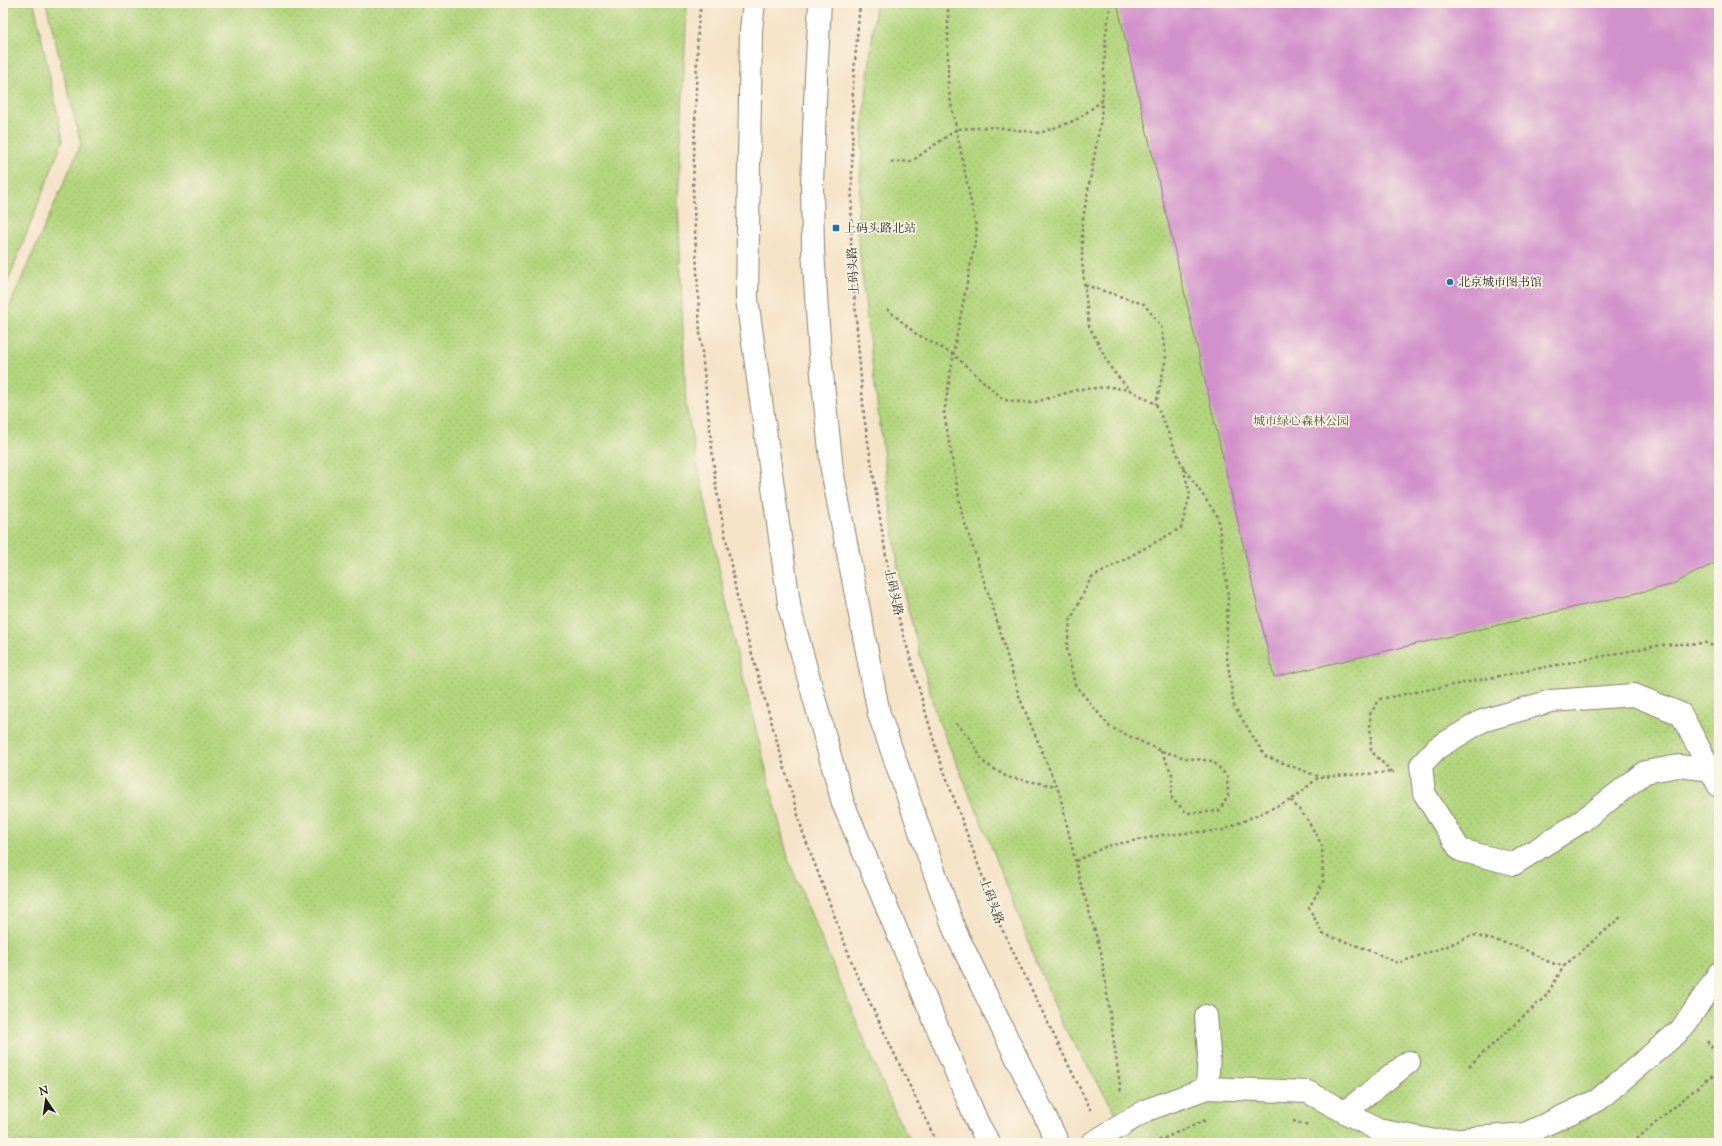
<svg xmlns="http://www.w3.org/2000/svg" width="1722" height="1146" font-family="'Sorts Mill Goudy','Noto Serif SC',serif">
<style>
.park{fill:url(#park-dots);stroke:#68794d}
.building{fill:#d192cb}
.lines{fill:none;stroke-linecap:round;stroke-linejoin:round}
.minor-casing{stroke:#888072;stroke-width:24}
.major-casing{stroke:#888072;stroke-width:24}
.path{stroke:#888072;stroke-width:2.5;stroke-dasharray:3 3;stroke-linecap:butt}
.minor{stroke:#fff;stroke-width:22}
.major{stroke:#fff;stroke-width:22}
.poi-dot{fill:#1f6fb2;stroke:#fcf5e5;stroke-width:1.5}
.labels{text-anchor:middle;stroke-width:3.5;stroke-linejoin:round;paint-order:stroke}
.poi-label{font-size:12px;fill:#1c1c1c;stroke:#fcf5e5;text-anchor:start}
.street-label{font-size:12px;fill:#1c1c1c;stroke:#fcf5e5}
.park-label{font-size:12px;fill:#4a5439;stroke:#fcf5e5}
</style>
<defs>
<pattern id="park-dots" width="8" height="8" patternUnits="userSpaceOnUse"><rect width="8" height="8" fill="#b4d67e"/><path d="M2 2h.1M6 6h.1" fill="none" stroke="#9ab76c" stroke-width="1.8" stroke-linecap="round"/></pattern>
</defs>
<rect width="100%" height="100%" fill="#fcf5e5"/>
<filter id="ink" filterUnits="userSpaceOnUse"><feTurbulence type="fractalNoise" baseFrequency=".025" numOctaves="2"/><feDisplacementMap in="SourceGraphic" scale="8" xChannelSelector="R" yChannelSelector="G"/><feConvolveMatrix kernelMatrix="1 2 1 2 8 2 1 2 1" color-interpolation-filters="sRGB"/></filter>
<filter id="wash" filterUnits="userSpaceOnUse"><feTurbulence type="fractalNoise" baseFrequency=".012" numOctaves="4" result="noise"/><feDisplacementMap in="SourceGraphic" scale="16" xChannelSelector="R" yChannelSelector="G"/><feGaussianBlur stdDeviation="0.9" result="paint"/><feColorMatrix in="noise" values="0 0 0 0 0 0 0 0 0 0 0 0 0 0 0 0 0 1.4 0 .05"/><feComposite in="paint" operator="in"/></filter>
<g filter="url(#wash)">
<rect width="100%" height="100%" fill="#f5e3c8"/>
<!-- park -->
<g class="park">
<polygon points="3,3 34,3 63,140 3,294"/>
<polygon points="46,3 687,3 678,202 686,407 735,645 789,862 897,1117 912,1143 3,1143 3,321 81,144"/>
<polygon points="876,3 1719,3 1719,1143 1134,1143 1059,1019 987,835 936,715 899,575 873,371 857,231 864,114"/>
</g>
<g id="blocks">
<!-- building -->
<polygon class="building" points="1117,3 1719,3 1719,561 1671,585 1274,677"/>
</g>
</g>
<g filter="url(#ink)">
<use href="#blocks" fill-opacity="0" stroke="#888072" stroke-width="1"/>
<g class="lines">
<defs>
<g id="minor">
<polyline points="1711,770 1679,766 1645,772 1582,821 1514,864 1460,850 1424,793 1421,765 1437,748 1482,721 1551,701 1634,695 1681,714 1719,786"/>
<polyline points="1207,1088 1308,1092 1378,1130 1436,1141 1525,1134 1598,1100 1683,1028 1719,973"/>
<polyline points="1345,1112 1409,1062"/>
<polyline points="1092,1143 1147,1110 1207,1088 1209,1054 1206,1016"/>
</g>
<g id="major">
<polyline points="754,3 751,30 747,299 790,610 843,803 978,1124 989,1143"/>
<polyline points="820,3 816,77 812,186 813,250 820,355 832,470 879,714 955,931 1058,1143"/>
</g>
</defs>
<!-- minor casing -->
<use href="#minor" class="minor-casing"/>
<!-- major casing -->
<use href="#major" class="major-casing"/>
<!-- path -->
<g class="path">
<polyline points="701,3 698,25 693,188 700,333 716,487 740,612 803,833 856,973 937,1143"/>
<polyline points="860,3 853,84 851,255 864,416 892,594 937,752 1001,927 1091,1111"/>
<polyline points="948,3 948,88 977,232 956,339 944,413 962,514 995,614 1019,696 1060,795 1079,877 1101,952 1121,1092"/>
<polyline points="1111,3 1106,33 1101,119 1082,224 1082,261 1089,326 1112,370 1130,390 1156,404 1182,465 1218,517 1228,595 1226,651 1234,706 1265,756 1320,777 1394,772"/>
<polyline points="891,162 912,161 957,129 994,127 1040,133 1076,120 1102,101"/>
<polyline points="1085,285 1144,304 1161,326 1166,358 1156,404"/>
<polyline points="887,309 915,333 954,355 1004,400 1032,403 1080,389 1110,387 1130,390"/>
<polyline points="956,723 971,740 983,762 1007,777 1056,786"/>
<polyline points="1161,751 1172,774 1172,799 1187,813 1219,811 1228,796 1227,776 1213,761 1186,758 1161,751 1110,727 1075,685 1067,649 1070,621 1091,578 1181,528 1190,495 1183,467"/>
<polyline points="1392,772 1371,751 1370,714 1380,699 1661,645 1706,643 1719,649"/>
<polyline points="1291,800 1307,819 1322,845 1323,882 1309,908 1323,934 1361,947 1398,963 1447,946 1473,935 1518,946 1551,963 1564,966 1622,916"/>
<polyline points="1076,861 1107,846 1163,835 1223,830 1291,800 1319,777"/>
<polyline points="1707,1041 1719,1057"/>
<polyline points="1469,1066 1546,996 1564,966"/>
<polyline points="1293,1121 1309,1126"/>
<polyline points="1153,1143 1206,1120"/>
<polyline points="1632,1143 1706,1080 1719,1073"/>
</g>
<!-- minor -->
<use href="#minor" class="minor"/>
<!-- major -->
<use href="#major" class="major"/>
</g>
</g>
<!-- markers -->
<g class="poi-dot">
<rect x="832" y="224" width="8" height="8" rx="2"/>
<circle cx="1450" cy="282" r="4"/>
</g>
<g class="labels">
<!-- poi labels -->
<g class="poi-label">
<text x="844" y="232">上码头路北站</text>
<text x="1458" y="286">北京城市图书馆</text>
</g>
<!-- street labels -->
<g class="street-label">
<text transform="translate(853 271) rotate(-93)" y="4">上码头路</text>
<text transform="translate(894 592) rotate(78)" y="4">上码头路</text>
<text transform="translate(992 901) rotate(70)" y="4">上码头路</text>
</g>
<!-- park labels -->
<g class="park-label">
<text x="1301" y="425">城市绿心森林公园</text>
</g>
</g>
<!-- margin -->
<rect width="1722" height="1146" fill="none" stroke="#fcf5e5" stroke-width="16"/>
<!-- north arrow -->
<g transform="translate(46 1100) rotate(347)" stroke="#fcf5e5" stroke-width="3" paint-order="stroke">
<path d="M0-3L7 15L0 10L-7 15Z" fill="#1c1c1c"/>
<text y="-6" font-size="11" font-weight="bold" text-anchor="middle" fill="#1c1c1c">N</text>
</g>
</svg>
